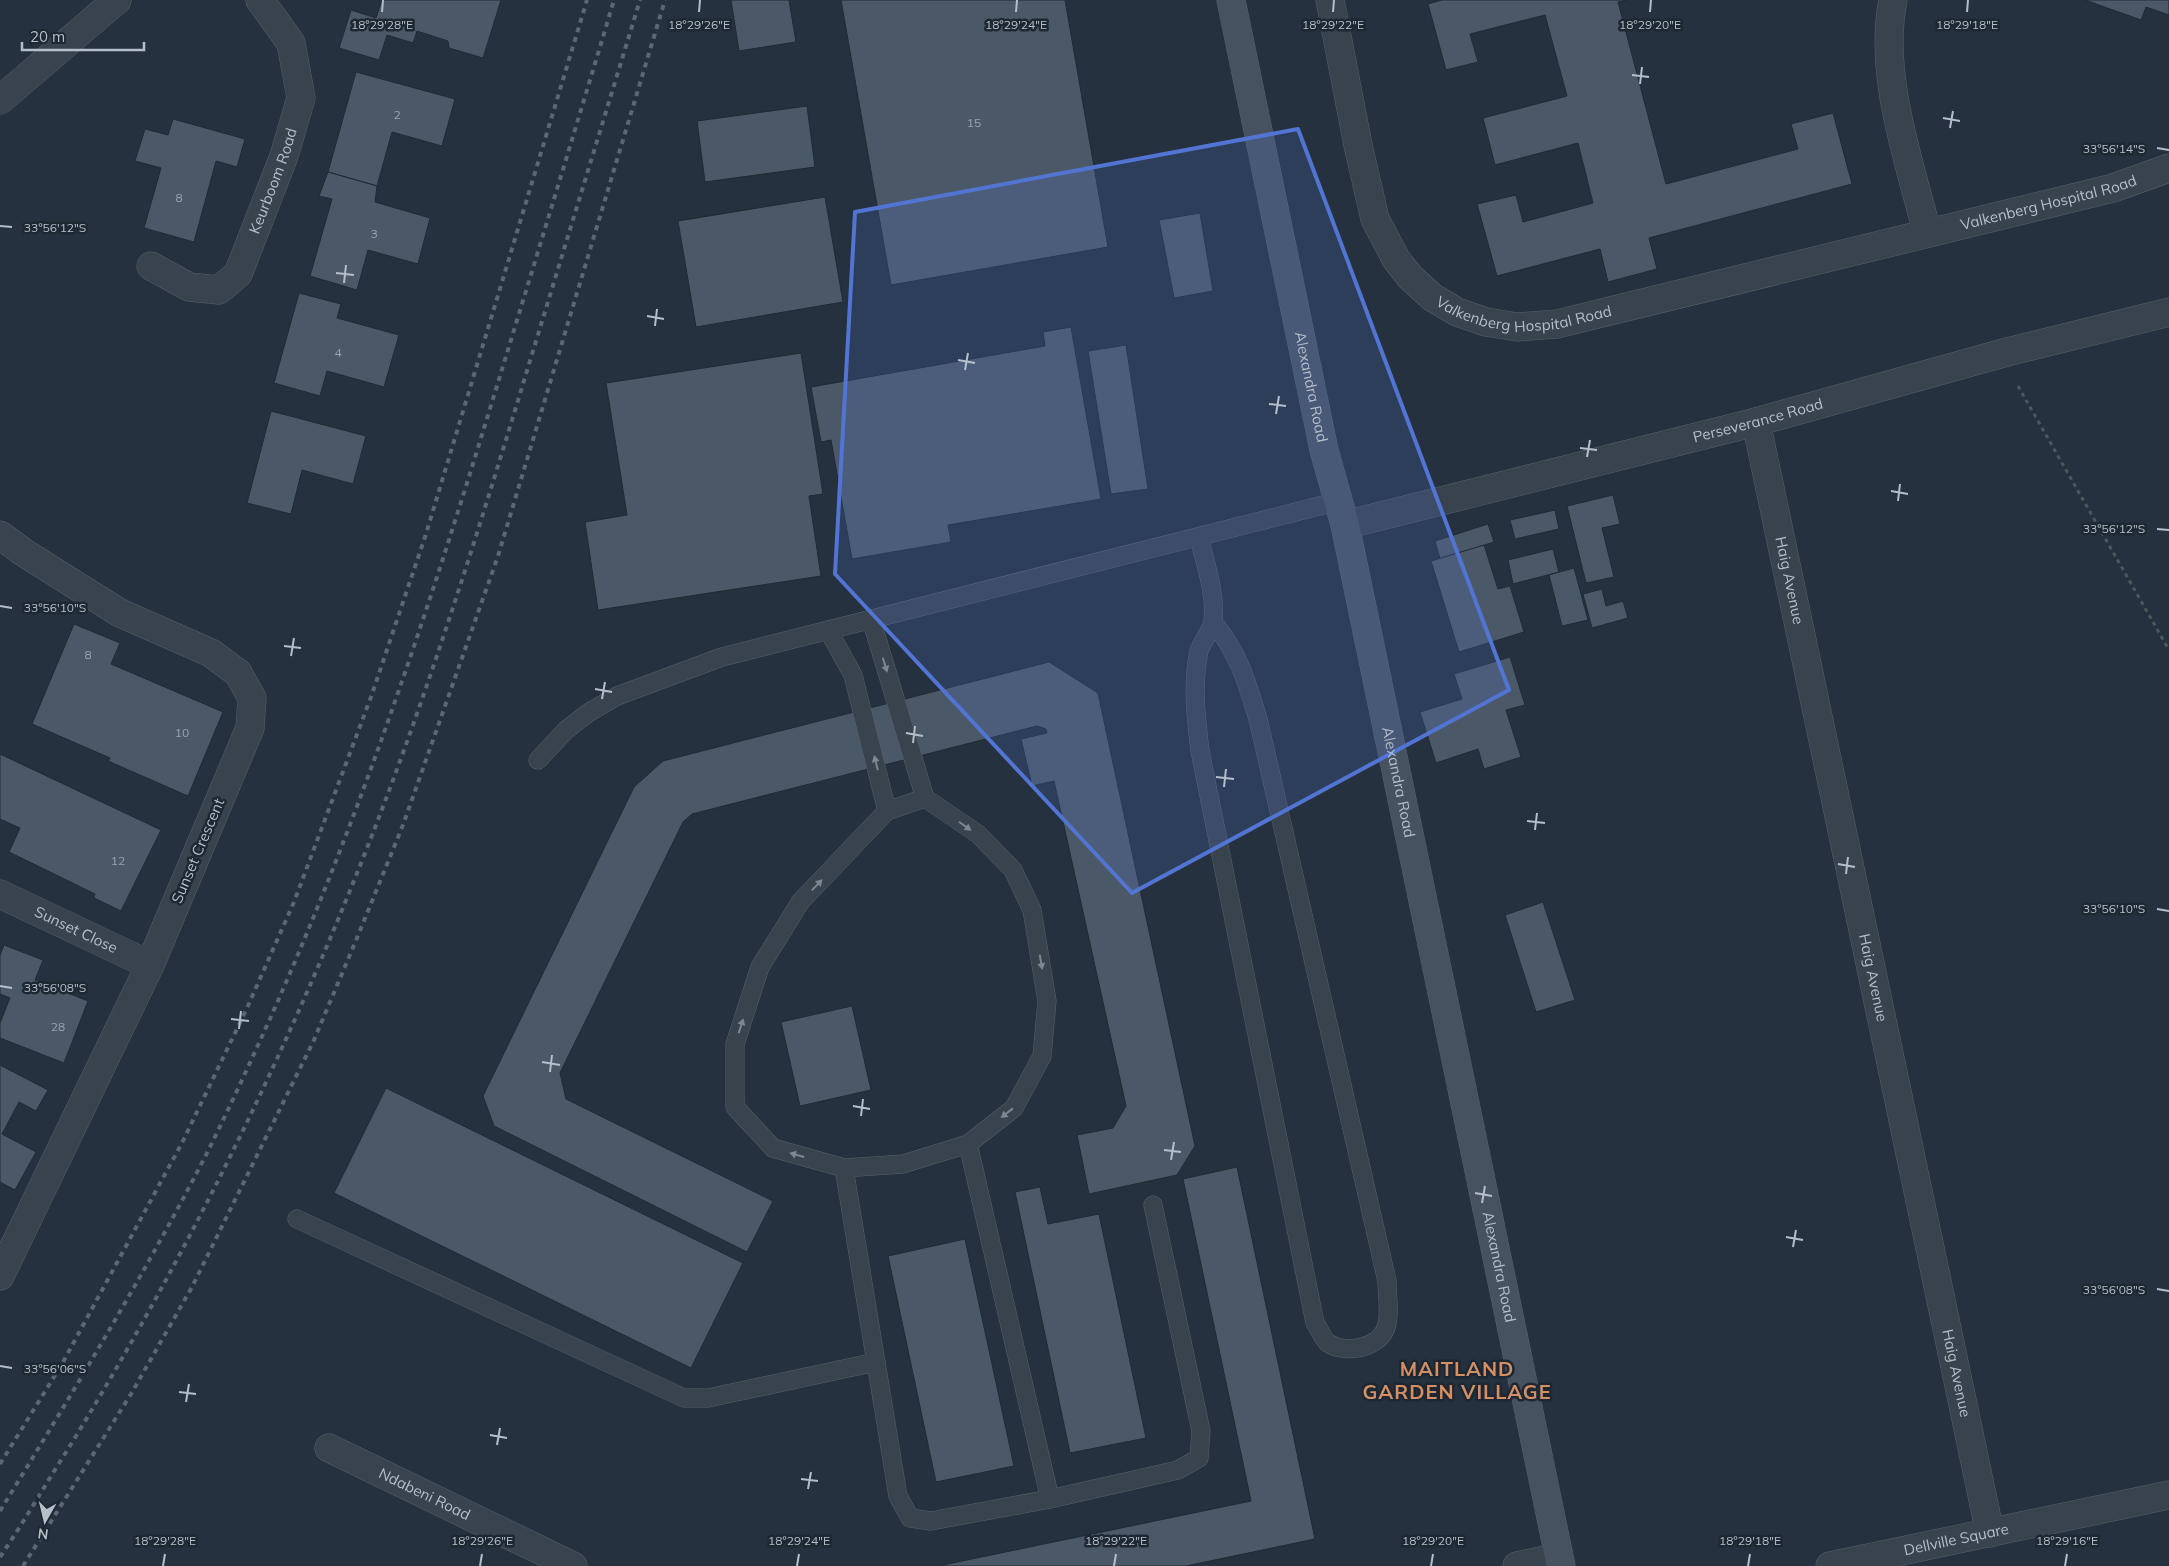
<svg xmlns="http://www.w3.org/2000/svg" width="2169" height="1566" font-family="Mulish,sans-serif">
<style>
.building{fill:#4b5867;stroke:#202a35}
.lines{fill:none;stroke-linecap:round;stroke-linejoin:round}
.lane-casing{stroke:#57616c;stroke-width:19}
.street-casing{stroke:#57616c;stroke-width:29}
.secondary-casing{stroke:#57616c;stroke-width:29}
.path{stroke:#455b5c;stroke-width:3;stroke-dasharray:4 4;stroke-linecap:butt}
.lane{stroke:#39434e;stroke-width:18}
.street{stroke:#39434e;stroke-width:28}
.secondary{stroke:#475261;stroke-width:28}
.rail{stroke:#5b6775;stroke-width:4;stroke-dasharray:5 5;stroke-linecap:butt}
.oneway{fill:#7d8792}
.marked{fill:#5275d3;fill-opacity:0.2;stroke:#5275d3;stroke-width:4;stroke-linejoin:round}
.ticks{fill:none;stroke:#b5bec9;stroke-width:2}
.labels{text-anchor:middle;stroke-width:5;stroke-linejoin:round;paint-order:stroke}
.number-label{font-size:12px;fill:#9aa4b0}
.street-label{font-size:15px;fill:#b5bec9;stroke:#1e2833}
.district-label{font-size:20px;font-weight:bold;letter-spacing:1px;fill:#d48f65;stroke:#1e2833}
.ticks-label{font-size:12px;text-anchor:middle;fill:#b5bec9;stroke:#1e2833;stroke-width:5;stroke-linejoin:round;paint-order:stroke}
</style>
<rect width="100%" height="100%" fill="#25313e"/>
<!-- building -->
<g class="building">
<polygon points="382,0 501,0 483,58 449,48 448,41 417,31 413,43 387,35 379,60 339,48 351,10 376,18"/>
<polygon points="731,0 789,0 796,42 739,51"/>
<polygon points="841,0 1065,0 1108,247 891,285"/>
<polygon points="1442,0 1627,0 1618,2 1666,184 1798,149 1791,124 1833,113 1852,184 1649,238 1657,269 1608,282 1600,249 1497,276 1477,204 1516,195 1523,222 1593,203 1578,143 1495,165 1483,118 1567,96 1545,15 1470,34 1478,62 1446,70 1428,4"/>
<polygon points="2085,0 2169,0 2169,15 2146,7 2141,20"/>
<polygon points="356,72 455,99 442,146 392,132 377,186 328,172"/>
<polygon points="807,106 815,167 705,182 697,121"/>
<polygon points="173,119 245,139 237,167 216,161 194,242 144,228 161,168 135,161 145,129 168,135"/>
<polygon points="328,172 377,186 375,202 430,218 418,264 368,250 357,290 310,276 332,199 319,196"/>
<polygon points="825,197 843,302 696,327 678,221"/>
<polygon points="1200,213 1213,291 1174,298 1159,220"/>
<polygon points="299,293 341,304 337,318 399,335 384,387 327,371 320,396 274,383"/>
<polygon points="1071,327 1101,499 948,525 951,542 852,559 831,440 821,442 811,387 1045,346 1043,332"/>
<polygon points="1126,345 1148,489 1111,494 1088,351"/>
<polygon points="801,353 823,494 809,496 821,576 598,610 585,522 627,515 606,383"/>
<polygon points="271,411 366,436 353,484 302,470 291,514 247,503"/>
<polygon points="1613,495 1620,524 1602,528 1614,577 1586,583 1567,506"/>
<polygon points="1555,510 1559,529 1515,539 1510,520"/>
<polygon points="1488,524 1494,542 1440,559 1435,541"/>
<polygon points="1484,545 1498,589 1510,586 1524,632 1459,652 1431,561"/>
<polygon points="1553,549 1559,572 1513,584 1508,560"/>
<polygon points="1574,568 1588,620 1562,626 1549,575"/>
<polygon points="1602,589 1606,606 1623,601 1628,618 1592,628 1583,594"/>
<polygon points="74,624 120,643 111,664 223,712 188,796 108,761 110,758 32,724"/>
<polygon points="1510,657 1525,705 1506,710 1521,757 1484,769 1478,749 1436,763 1420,712 1462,699 1454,674"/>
<polygon points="1049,662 1098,693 1195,1146 1177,1175 1089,1194 1077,1135 1113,1128 1126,1106 1054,781 1032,786 1021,739 1047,733 1046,729 1037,726 692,814 683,822 560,1073 566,1099 773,1201 747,1252 494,1126 483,1096 634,787 663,761"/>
<polygon points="0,754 161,830 121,911 94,898 95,894 9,852 20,828 0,819"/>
<polygon points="1543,902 1575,1000 1536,1012 1505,915"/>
<polygon points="4,945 43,960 35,980 88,1001 64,1063 0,1038 0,1023 10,998 0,994 0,955"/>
<polygon points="852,1006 871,1090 800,1106 781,1022"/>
<polygon points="0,1065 48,1090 36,1111 19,1102 2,1134 36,1152 15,1190 0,1182"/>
<polygon points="386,1088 743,1263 691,1368 334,1193"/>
<polygon points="1237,1167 1315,1539 1186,1566 938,1566 1251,1501 1183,1179"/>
<polygon points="1040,1187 1048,1224 1099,1214 1146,1438 1070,1453 1015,1192"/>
<polygon points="965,1239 1014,1466 936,1482 888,1256"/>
</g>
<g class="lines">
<defs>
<g id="lane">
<path d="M1199 537C1205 563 1216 593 1213 620 1212 631 1202 641 1199 651 1192 685 1196 717 1200 751L1315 1323C1319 1328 1323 1339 1328 1343 1346 1355 1382 1348 1387 1324 1390 1311 1387 1294 1387 1281L1258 719C1246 680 1239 654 1213 622"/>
<polyline points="871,619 925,798 978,834 1013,870 1032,910 1047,1001 1042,1056 1014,1108 968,1144 903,1164 844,1168 773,1148 735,1107 735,1044 760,967 801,901 887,811 925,798"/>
<polyline points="828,630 853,675 887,811"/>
<polyline points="538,760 566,730 588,713 617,696 722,657 1339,501"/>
<polyline points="968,1144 1050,1499"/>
<polyline points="844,1168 898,1496 910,1518 931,1521 1050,1499 1178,1470 1199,1458 1201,1431 1153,1205"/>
<polyline points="297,1219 684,1398 708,1398 876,1362"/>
</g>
<g id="street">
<path id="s1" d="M1330 0 1358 145 1375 219 1396 259 1410 277 1432 297 1457 312 1486 322 1517 327 1557 324 2113 188 2169 168"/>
<path d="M1893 0C1878 74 1909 160 1927 232"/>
<polyline points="0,100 117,0"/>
<path id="s2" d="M151 266 189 287 219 290 238 274 284 156 301 98 291 43 260 0"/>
<path id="s3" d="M1756 422 1990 1533"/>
<path id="s4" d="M1345 525 1756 422 2007 352 2169 312"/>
<polyline points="0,535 23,552 120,613 211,653 238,673 252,698 250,728 150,965 0,1276"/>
<path id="s5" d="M0 894 150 965"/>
<path id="s6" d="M329 1448 573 1566"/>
<polyline points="1517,1566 1559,1557"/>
<path id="s7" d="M1830 1566 2169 1495"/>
</g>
<g id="secondary">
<path id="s8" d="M1231 0 1324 450 1345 525 1561 1566"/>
</g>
</defs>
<!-- lane casing -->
<use href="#lane" class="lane-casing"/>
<!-- street casing -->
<use href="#street" class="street-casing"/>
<!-- secondary casing -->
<use href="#secondary" class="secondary-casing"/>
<!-- path -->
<polyline class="path" points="2018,386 2169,650"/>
<!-- lane -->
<use href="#lane" class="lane"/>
<!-- street -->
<use href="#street" class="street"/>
<!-- secondary -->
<use href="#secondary" class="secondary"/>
<!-- rail -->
<g class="rail">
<polyline points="0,1464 62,1364 183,1141 247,1008 294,902 371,697 426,534 587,0"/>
<path d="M0 1511C72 1394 143 1277 206 1155 228 1111 249 1065 269 1021 359 820 428 612 492 402 533 268 574 134 614 0"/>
<path d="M0 1557C24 1522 45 1485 68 1449 190 1251 292 1042 376 825 433 677 480 526 526 374 564 249 602 125 640 0"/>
<polyline points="23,1566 131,1394 192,1287 314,1040 357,938 403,825 498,556 665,0"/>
</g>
</g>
<!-- one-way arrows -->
<defs><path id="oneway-solid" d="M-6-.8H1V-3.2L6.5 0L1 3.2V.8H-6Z" transform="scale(1.25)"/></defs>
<g class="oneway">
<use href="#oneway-solid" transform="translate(885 665) rotate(73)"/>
<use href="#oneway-solid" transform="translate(876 763) rotate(-104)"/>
<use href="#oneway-solid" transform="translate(965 826) rotate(35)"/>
<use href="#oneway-solid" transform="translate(817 885) rotate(-46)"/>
<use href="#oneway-solid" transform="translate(1041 962) rotate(80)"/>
<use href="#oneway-solid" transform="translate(741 1026) rotate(-72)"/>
<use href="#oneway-solid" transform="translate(1007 1113) rotate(142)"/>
<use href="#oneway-solid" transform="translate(797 1155) rotate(-164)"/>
</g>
<!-- marked area -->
<path class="marked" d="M1298 129 1509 690 1132 893 835 574 855 212Z"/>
<!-- ticks -->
<path class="ticks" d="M382 12 383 0M699 12 700 0M1016 12 1017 0M1333 12 1334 0M1650 12 1651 0M1967 12 1968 0M1632 75 1649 77M1640 84 1642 67M1943 118 1960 121M1950 128 1953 111M2157 148 2169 150M0 226 12 227M336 273 354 275M344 283 346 265M647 316 664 319M655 326 657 309M958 360 975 363M965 370 968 353M1269 404 1286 406M1276 414 1279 396M1580 448 1597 450M1587 457 1590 440M1891 491 1908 494M1898 501 1900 484M2157 529 2169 530M0 606 12 608M284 646 301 648M291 656 294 638M595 689 612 692M602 699 605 682M906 733 923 736M913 743 915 726M1216 777 1234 779M1224 787 1226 769M1527 821 1545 823M1535 830 1537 813M1838 864 1855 867M1846 874 1848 857M2157 909 2169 911M0 986 12 988M231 1019 249 1021M239 1029 241 1011M542 1062 560 1065M550 1072 552 1055M853 1106 870 1109M861 1116 863 1099M1164 1150 1181 1152M1171 1160 1174 1142M1475 1193 1492 1196M1482 1203 1485 1186M1786 1237 1803 1240M1793 1247 1796 1230M2157 1289 2169 1291M0 1366 12 1368M179 1392 196 1394M186 1402 189 1384M490 1435 507 1438M497 1445 500 1428M801 1479 818 1481M808 1489 811 1472M163 1566 165 1554M480 1566 482 1554M797 1566 799 1554M1114 1566 1116 1554M1431 1566 1433 1554M1748 1566 1750 1554M2065 1566 2067 1554"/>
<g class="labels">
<!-- number labels -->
<g class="number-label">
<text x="397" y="119">2</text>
<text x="974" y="127">15</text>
<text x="179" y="202">8</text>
<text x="374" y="238">3</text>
<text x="338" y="357">4</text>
<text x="88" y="659">8</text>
<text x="182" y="737">10</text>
<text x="118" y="865">12</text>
<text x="58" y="1031">28</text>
</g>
<!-- street labels -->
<g class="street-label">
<text dy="5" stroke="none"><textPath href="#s2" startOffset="198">Keurboom Road</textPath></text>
<text dy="5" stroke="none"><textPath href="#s1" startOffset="959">Valkenberg Hospital Road</textPath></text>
<text dy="5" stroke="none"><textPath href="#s1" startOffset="418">Valkenberg Hospital Road</textPath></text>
<text dy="5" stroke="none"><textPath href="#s8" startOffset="395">Alexandra Road</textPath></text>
<text dy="5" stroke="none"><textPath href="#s4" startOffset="426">Perseverance Road</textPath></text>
<text dy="5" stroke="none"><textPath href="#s3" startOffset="162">Haig Avenue</textPath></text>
<text dy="5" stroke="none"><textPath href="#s8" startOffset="800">Alexandra Road</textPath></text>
<text transform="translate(198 851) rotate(-67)" y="5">Sunset Crescent</text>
<text dy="5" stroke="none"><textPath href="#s5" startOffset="84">Sunset Close</textPath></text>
<text dy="5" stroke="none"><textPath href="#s3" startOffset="568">Haig Avenue</textPath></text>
<text dy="5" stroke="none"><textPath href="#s8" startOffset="1295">Alexandra Road</textPath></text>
<text dy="5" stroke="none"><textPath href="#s3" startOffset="972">Haig Avenue</textPath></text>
<text dy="5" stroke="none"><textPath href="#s6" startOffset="106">Ndabeni Road</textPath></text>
<text dy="5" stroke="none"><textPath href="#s7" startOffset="129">Dellville Square</textPath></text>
</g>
<!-- district labels -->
<g class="district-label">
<text x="1457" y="1376">MAITLAND<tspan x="1457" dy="23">GARDEN VILLAGE</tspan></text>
</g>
</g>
<g class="ticks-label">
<text x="382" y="29">18°29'28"E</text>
<text x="699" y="29">18°29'26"E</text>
<text x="1016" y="29">18°29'24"E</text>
<text x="1333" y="29">18°29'22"E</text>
<text x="1650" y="29">18°29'20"E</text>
<text x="1967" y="29">18°29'18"E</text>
<text x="2114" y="153">33°56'14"S</text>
<text x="55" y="232">33°56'12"S</text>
<text x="2114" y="533">33°56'12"S</text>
<text x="55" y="612">33°56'10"S</text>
<text x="2114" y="913">33°56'10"S</text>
<text x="55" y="992">33°56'08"S</text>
<text x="2114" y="1294">33°56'08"S</text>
<text x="55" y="1373">33°56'06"S</text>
<text x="165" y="1545">18°29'28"E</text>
<text x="482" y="1545">18°29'26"E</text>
<text x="799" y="1545">18°29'24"E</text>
<text x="1116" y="1545">18°29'22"E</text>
<text x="1433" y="1545">18°29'20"E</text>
<text x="1750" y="1545">18°29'18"E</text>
<text x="2067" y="1545">18°29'16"E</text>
</g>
<!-- north arrow -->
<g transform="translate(45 1521) rotate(188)" stroke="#1e2833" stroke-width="4" paint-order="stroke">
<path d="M0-4L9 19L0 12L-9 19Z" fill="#b5bec9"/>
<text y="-8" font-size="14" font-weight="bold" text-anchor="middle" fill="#b5bec9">N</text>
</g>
<!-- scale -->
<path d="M22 42v8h122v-8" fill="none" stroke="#b5bec9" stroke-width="2.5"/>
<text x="30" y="42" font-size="15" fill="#b5bec9" stroke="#1e2833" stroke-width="4" paint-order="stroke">20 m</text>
</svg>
